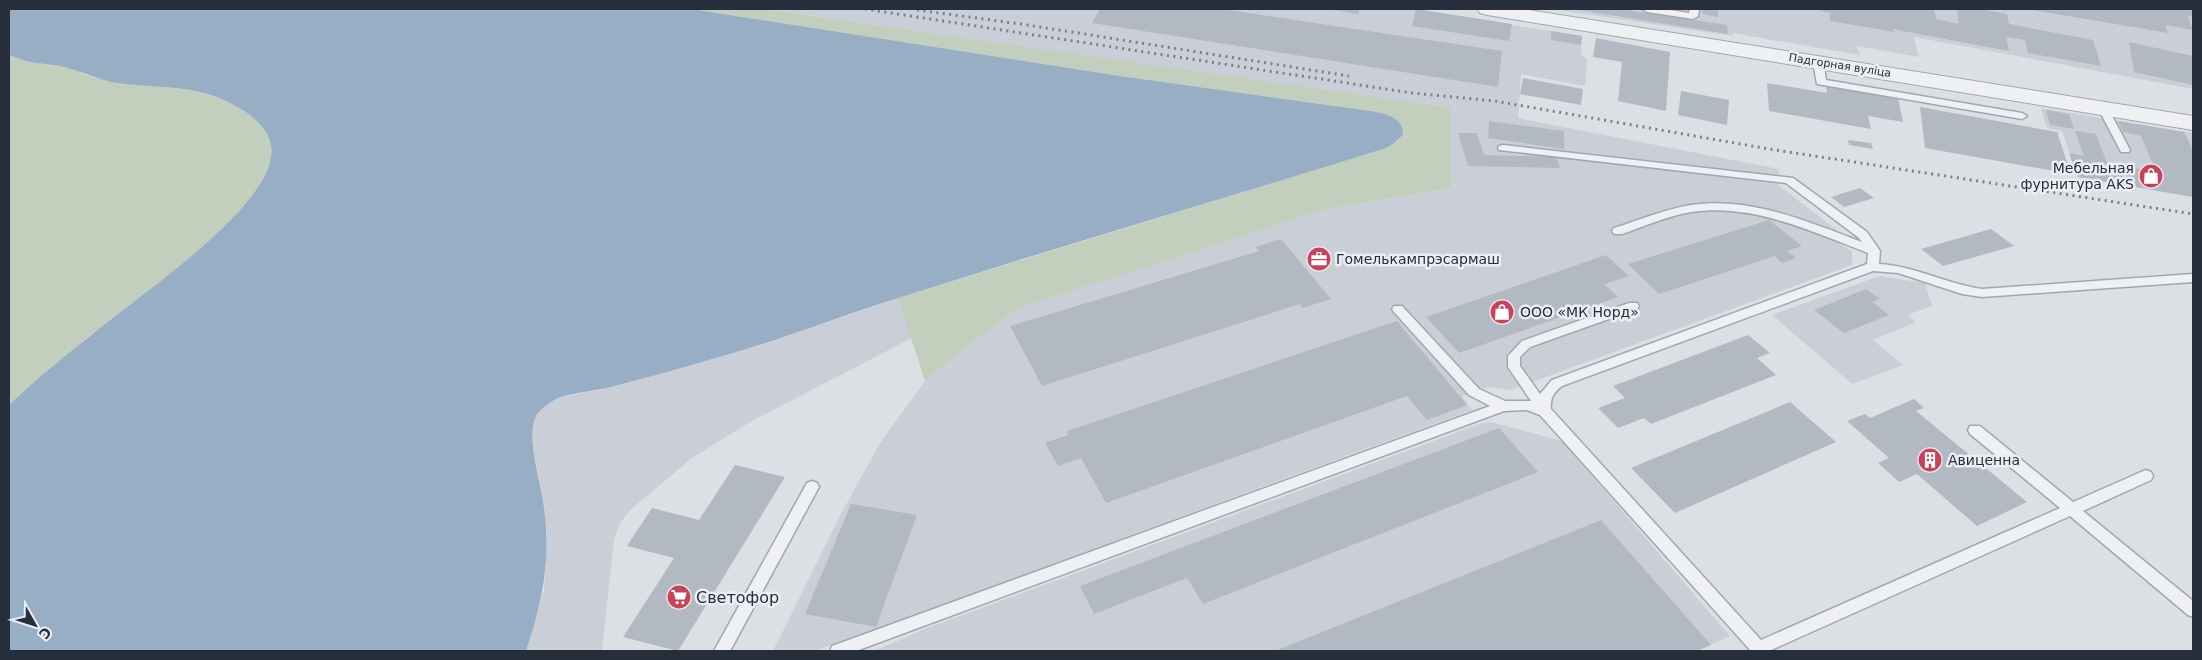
<svg xmlns="http://www.w3.org/2000/svg" width="2202" height="660" font-family="'DejaVu Sans',sans-serif">
<style>
.built{fill:#cacfd7}
.green{fill:#c2cfbd}
.water{fill:#97aec5}
.building{fill:#b3b9c2}
.lines{fill:none;stroke-linecap:round;stroke-linejoin:round}
.service-casing{stroke:#a2a7af;stroke-width:3}
.tertiary-casing{stroke:#a2a7af;stroke-width:2}
.service{fill:#eef0f4;fill-rule:evenodd}
.tertiary{fill:#eef0f4;fill-rule:evenodd}
.rail{stroke:#76808e;stroke-width:3;stroke-dasharray:2 4.5;stroke-linecap:butt}
.labels{text-anchor:middle;stroke-width:5;stroke-linejoin:round;paint-order:stroke}
.far-street-label{font-size:11px;fill:#262e3b;stroke:#ebeef3}
.poi-label{font-size:14px;fill:#262e3b;stroke:#ebeef3;text-anchor:start}
.near-poi-label{font-size:16px;fill:#262e3b;stroke:#ebeef3;text-anchor:start}
</style>
<rect width="100%" height="100%" fill="#dce0e5"/>
<!-- built -->
<g class="built">
<polygon points="764,9 1411,9 1582,36 1581,54 1587,60 1585,86 1521,74 1518,118 1779,169 1778,185 1837,230 1832,239 1852,251 1852,265 1510,390 1489,387 1462,396 1472,410 815,651 773,651 841,514 880,443 925,381 965,346 1019,308 1323,210 1451,188 1450,109"/>
<polygon points="1551,9 2193,9 2193,89 1914,37 1919,57 1856,46 1860,55 1733,33 1733,36"/>
<polygon points="2041,108 2193,133 2193,197 2078,177 2062,131 2047,128"/>
<polygon points="1879,276 1925,283 1932,306 1907,315 1916,322 1873,340 1903,365 1852,384 1772,315"/>
<polygon points="898,298 912,338 750,422 692,458 630,510 620,523 614,539 602,651 526,651 544,590 546,560 547,531 544,503 533,449 532,432 534,419 539,411 548,403 562,397 613,387 758,346"/>
<polygon points="1491,422 1562,441 1730,636 1697,651 874,651 927,628 1482,423"/>
</g>
<!-- green -->
<g class="green">
<path d="M691 9H764L1450 108 1451 188 1323 210 1019 308 966 346 925 381 898 298 1380 150 1403 135C1403 119 1385 116 1371 111L1120 76Z"/>
<path d="M9 55C16 57 23 61 30 62 41 64 53 64 64 67 75 70 85 75 96 78 136 86 181 82 219 98 246 109 279 130 270 163 257 215 148 290 104 324 72 350 39 376 9 405Z"/>
</g>
<!-- water -->
<path class="water" d="M9 9H691L1120 76 1371 111C1386 114 1403 117 1403 135L1390 146 1380 150C1219 200 1058 247 898 298 840 316 784 339 726 355 688 366 650 377 611 387 595 391 577 392 561 397 553 400 544 406 538 413 524 431 540 479 543 501 552 554 543 601 526 651H9V405C38 377 70 352 101 327 145 292 257 215 270 162 279 129 245 109 219 98 185 84 146 88 111 82 95 78 80 71 64 67 53 64 41 64 30 62 23 61 16 57 9 55Z"/>
<!-- building -->
<g class="building">
<polygon points="1100,9 1222,9 1502,51 1498,87 1092,23"/>
<polygon points="1328,9 1360,9 1358,14"/>
<polygon points="1416,9 1512,24 1509,41 1412,26"/>
<polygon points="1573,9 1620,9 1727,25 1728,34"/>
<polygon points="1702,9 1718,9 1718,17 1702,14"/>
<polygon points="1813,9 1934,9 1936,19 1959,24 1957,9 1980,9 2007,14 2009,24 2093,40 2101,66 2028,53 2025,40 2006,37 2009,51 1892,29 1895,32 1830,21 1830,13"/>
<polygon points="2026,9 2193,9 2193,17 2187,15 2193,30 2165,25 2168,33"/>
<polygon points="1551,31 1582,36 1581,45 1551,40"/>
<polygon points="1596,38 1670,52 1666,111 1618,101 1622,62 1593,57"/>
<polygon points="2129,42 2193,56 2193,85 2134,72"/>
<polygon points="1523,78 1583,89 1581,105 1520,94"/>
<polygon points="1767,83 1827,93 1826,86 1898,98 1903,122 1868,116 1871,129 1769,111"/>
<polygon points="1681,91 1729,100 1727,125 1678,115"/>
<polygon points="1920,107 2057,132 2071,174 1925,148"/>
<polygon points="2046,110 2069,114 2074,129 2050,125"/>
<polygon points="1489,121 1564,131 1564,149 1488,138"/>
<polygon points="2118,121 2184,132 2193,151 2193,197 2078,177 2069,153 2084,156 2075,131 2096,134 2107,163 2156,172 2141,136 2123,132"/>
<polygon points="1458,133 1477,133 1484,155 1556,157 1560,168 1468,166"/>
<polygon points="1848,140 1871,143 1873,149 1849,145"/>
<polygon points="1860,188 1874,198 1844,207 1831,197"/>
<polygon points="1769,220 1802,246 1787,251 1796,258 1782,263 1775,256 1659,294 1628,264"/>
<polygon points="1991,229 2014,246 1943,266 1921,249"/>
<polygon points="1281,239 1331,299 1303,308 1300,304 1042,386 1010,326 1259,251 1255,247"/>
<polygon points="1606,255 1629,276 1604,284 1618,297 1459,353 1426,317"/>
<polygon points="1866,289 1880,299 1872,302 1889,315 1844,333 1814,310"/>
<polygon points="1397,321 1467,405 1427,420 1407,396 1106,503 1081,458 1058,466 1045,443 1068,435 1067,431"/>
<polygon points="1748,335 1770,353 1757,358 1776,375 1651,424 1644,418 1618,428 1598,408 1625,398 1613,386"/>
<polygon points="1914,399 1924,408 1916,411 2027,502 1977,526 1917,474 1899,482 1878,463 1889,458 1847,421 1865,414 1870,418"/>
<polygon points="1790,402 1836,442 1675,513 1631,468"/>
<polygon points="1499,428 1538,472 1203,604 1187,578 1094,614 1080,586"/>
<polygon points="735,465 785,477 678,651 623,637 674,558 627,546 652,508 699,520"/>
<polygon points="851,504 917,515 876,627 805,614"/>
<polygon points="1601,520 1711,645 1697,651 1275,651"/>
</g>
<g class="lines">
<defs>
<g id="service">
<polygon points="1642,9 1664,9 1689,13 1690,9 1699,9 1698,16 1693,19 1647,12"/>
<polygon points="1818,59 1823,62 1826,80 2022,113 2027,116 2022,119 1817,84 1813,62"/>
<polygon points="2103,105 2108,108 2130,150 2129,152 2121,152 2120,150 2098,108"/>
<path d="M1503 145 1793 178 1867 232 1880 251 1879 264C1915 266 1947 284 1982 289L2193 274V282L1982 297 1962 294 1898 273 1873 271 1562 386C1553 393 1550 399 1551 409L1761 640 2060 508 1970 434 1968 430 1970 426H1980L2073 502 2141 472 2146 470 2151 472 2153 476 2151 480 2083 511 2193 601V617L2188 615 2070 516 1769 651H1751L1540 415 1527 410 1504 411 856 651H830L832 646 1490 406 1469 395 1394 312 1392 309 1394 306H1402L1479 389 1505 401H1531L1508 367V356L1522 341 1629 303H1637L1639 306 1637 309 1530 347 1520 357V366L1540 394 1552 380 1867 264 1868 253C1813 232 1753 203 1691 212 1668 216 1645 226 1622 234H1614L1612 231 1614 228C1640 220 1665 209 1691 205 1750 196 1809 222 1862 242L1859 238 1786 183 1499 150 1498 148 1499 146Z"/>
<polygon points="812,481 817,483 819,487 730,651 714,651 807,483"/>
</g>
<polygon id="tertiary" points="1477,9 1523,9 2193,116 2193,130 1487,15 1480,13"/>
</defs>
<!-- service casing -->
<use href="#service" class="service-casing"/>
<!-- tertiary casing -->
<use href="#tertiary" class="tertiary-casing"/>
<!-- service -->
<use href="#service" class="service"/>
<!-- tertiary -->
<use href="#tertiary" class="tertiary"/>
<!-- rail -->
<g class="rail">
<polyline points="865,9 1412,93 1495,101 1769,149 2193,214"/>
<polyline points="917,10 1021,24 1349,76"/>
</g>
</g>
<!-- icons -->
<defs>
<symbol id="shop-disc" viewBox="-11 -11 22 22"><circle r="9.5" fill="#c8435a" stroke="#ebeef3"/><path d="M-5-2.5h2.3a2.7 3.5 0 0 1 5.4 0H5L5.5 6h-11ZM-1.5-2.5h3a1.5 2.3 0 0 0-3 0Z" fill="#fff"/></symbol>
<symbol id="office-disc" viewBox="-11 -11 22 22"><circle r="9.5" fill="#c8435a" stroke="#ebeef3"/><path d="M-6-3h4V-5.5h4V-3h4V5H-6ZM-1-4.5V-3h2v-1.5ZM-6 0V1H6V0Z" fill="#fff"/></symbol>
<symbol id="building-disc" viewBox="-11 -11 22 22"><circle r="9.5" fill="#c8435a" stroke="#ebeef3"/><path d="M-4-6H4V6H1V3H-1V6H-4ZM-2.5-4.3h1.7v1.8h-1.7ZM.8-4.3h1.7v1.8H.8ZM-2.5-1h1.7V.8h-1.7ZM.8-1h1.7V.8H.8Z" fill="#fff"/></symbol>
<symbol id="supermarket-disc" viewBox="-11 -11 22 22"><circle r="9.5" fill="#c8435a" stroke="#ebeef3"/><path d="M-6-5.5h2.5l.6 2H6L4.5 2H-2.5L-4.4-4H-6ZM-1.5 3.2a1.3 1.3 0 1 0 .1 0ZM3 3.2a1.3 1.3 0 1 0 .1 0Z" fill="#fff"/></symbol>
</defs>
<g fill-rule="evenodd">
<use href="#shop-disc" x="2137" y="162" width="28" height="28"/>
<use href="#office-disc" x="1305" y="245" width="28" height="28"/>
<use href="#shop-disc" x="1488" y="298" width="28" height="28"/>
<use href="#building-disc" x="1916" y="446" width="28" height="28"/>
<use href="#supermarket-disc" x="665" y="583" width="28" height="28"/>
</g>
<g class="labels">
<!-- far-street labels -->
<g class="far-street-label">
<text transform="translate(1840 65) rotate(9)" y="4">Падгорная вуліца</text>
</g>
<!-- poi labels -->
<g class="poi-label">
<text x="2134" y="173" text-anchor="end">Мебельная<tspan x="2134" dy="16">фурнитура AKS</tspan></text>
<text x="1336" y="264">Гомелькампрэсармаш</text>
<text x="1520" y="317">ООО «МК Норд»</text>
<text x="1948" y="465">Авиценна</text>
</g>
<!-- near-poi labels -->
<g class="near-poi-label">
<text x="696" y="603">Светофор</text>
</g>
</g>
<!-- border -->
<rect width="2202" height="660" fill="none" stroke="#262e3b" stroke-width="20"/>
<!-- north arrow -->
<g transform="translate(35 625) rotate(129)" stroke="#ebeef3" stroke-width="4" paint-order="stroke">
<path d="M0-4L9 19L0 12L-9 19Z" fill="#262e3b"/>
<text y="-8" font-size="14" font-weight="bold" text-anchor="middle" fill="#262e3b">С</text>
</g>
</svg>
